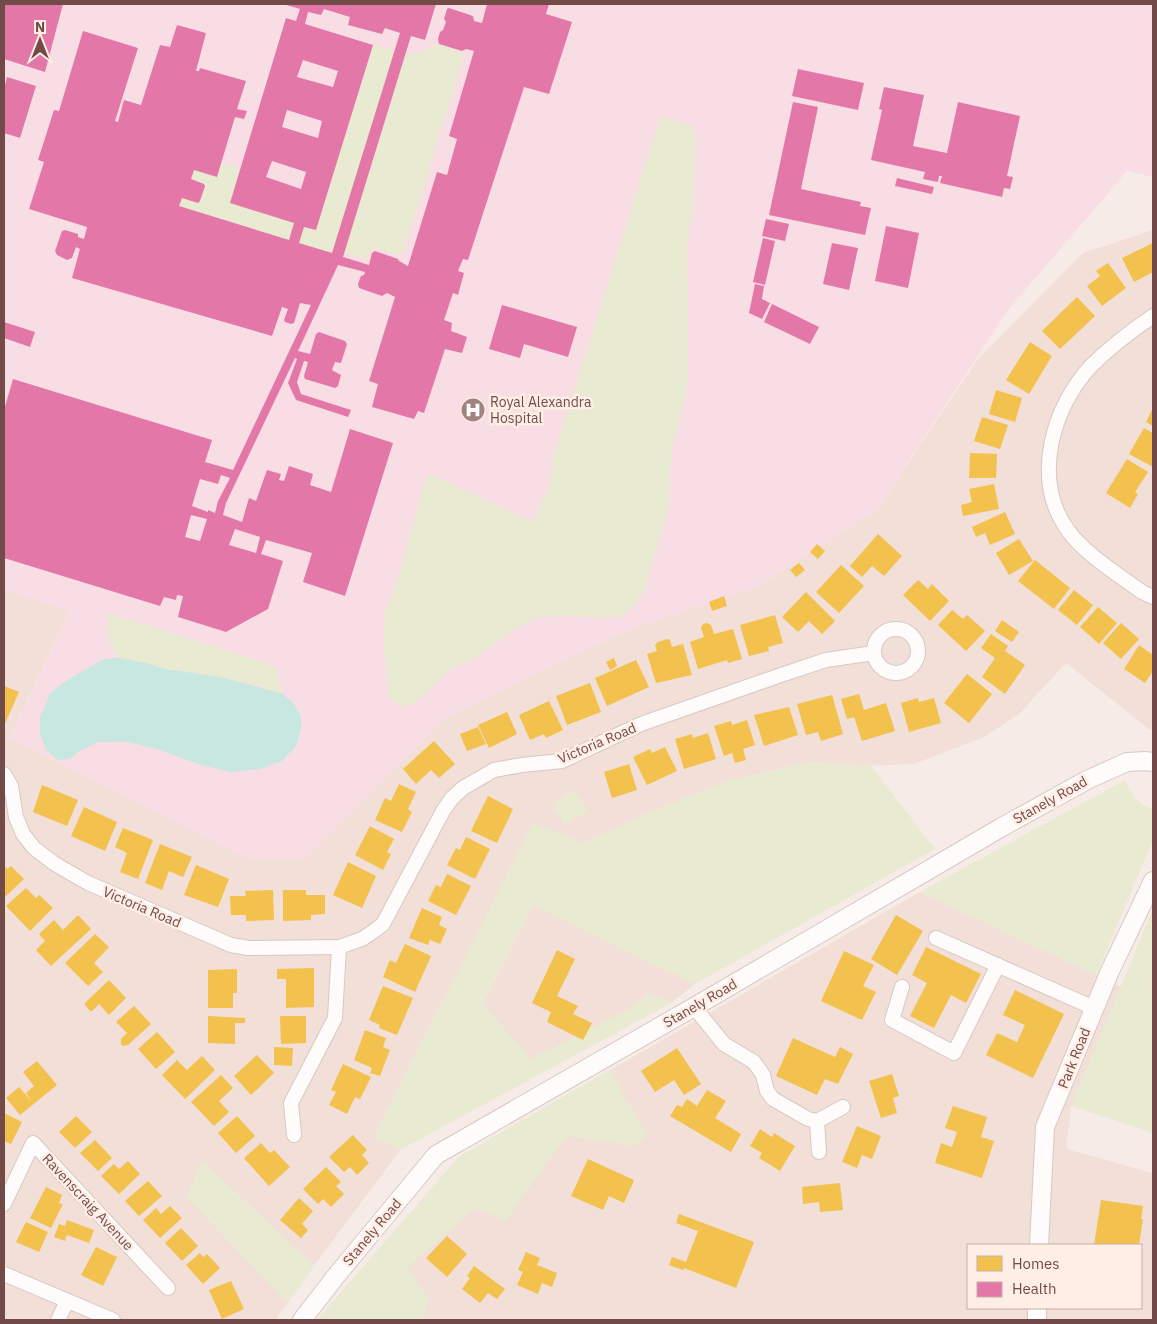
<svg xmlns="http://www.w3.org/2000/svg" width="1157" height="1324" font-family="'IBM Plex Sans',sans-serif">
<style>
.residential{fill:#f2dfd7;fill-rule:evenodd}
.medical{fill:#f8dee4}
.green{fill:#e8ead1}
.water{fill:#c8e7e0}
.homes{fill:#f2c14e}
.health{fill:#e377a8;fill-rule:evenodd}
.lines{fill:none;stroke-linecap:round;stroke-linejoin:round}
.minor-casing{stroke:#d7c8c4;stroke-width:16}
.tertiary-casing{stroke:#d7c8c4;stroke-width:20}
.minor{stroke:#fefcfb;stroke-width:14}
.tertiary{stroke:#fefcfb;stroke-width:18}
.labels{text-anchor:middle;stroke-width:5;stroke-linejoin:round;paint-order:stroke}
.poi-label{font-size:14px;fill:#724b48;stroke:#ffeee5;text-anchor:start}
.street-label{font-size:14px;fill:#724b48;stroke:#ffeee5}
</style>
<rect width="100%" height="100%" fill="#f6ebe6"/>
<!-- residential -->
<g class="residential">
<polygon points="1153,230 1153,729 1150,730 1066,663 1019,714 984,737 914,764 859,766 812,762 730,780 642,816 583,843 533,824 374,1136 400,1150 314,1266 202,1161 187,1197 288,1303 275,1320 4,1320 4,590 70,611 10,737 305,858 446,717 625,631 757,587 877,510 978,359 1083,253"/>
<path d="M920 892 1121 987 1071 1106 1066 1149 1153 1173V1320H317L459 1157ZM968 1245H1141V1308H968Z"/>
<polygon points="533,905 695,984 671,1003 648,994 629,1009 532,1060 482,1004"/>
</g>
<!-- medical -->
<polygon class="medical" points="4,4 1153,4 1153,177 1127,171 1007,311 877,510 757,587 625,631 446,717 305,858 246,858 10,738 70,612 4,590"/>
<!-- green -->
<g class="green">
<polygon points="439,44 462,52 464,55 403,253 399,255 376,248 369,251 367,260 334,249 332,253 299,243 304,227 316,229 373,45 412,56"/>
<polygon points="660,117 692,126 696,147 692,214 687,244 688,383 672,450 668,511 644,591 634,607 620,616 601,618 558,615 537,618 517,627 475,658 449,670 424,696 411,705 400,706 390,697 384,650 384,614 394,591 426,481 430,474 533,522 551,483 552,462"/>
<polygon points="221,163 240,168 230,203 294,223 289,240 179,206 182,198 198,203 200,201 205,186 204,184 191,179 194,170"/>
<path d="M109 613 275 666 283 694 251 684 195 673 165 669 146 663 119 658C108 642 106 631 109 613Z"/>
<polygon points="812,762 871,766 935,849 695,984 533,905 482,1003 531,1059 629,1009 648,994 671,1003 400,1150 374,1136 533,823 583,843 642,816 730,780"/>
<path d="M1125 780C1133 796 1136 803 1153 810V840L1096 975 920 892Z"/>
<polygon points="575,790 588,811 564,825 552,804"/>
<polygon points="1153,909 1153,1133 1071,1106"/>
<polygon points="610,1070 647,1136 633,1146 567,1136 505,1221 476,1208 407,1268 429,1298 422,1320 317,1320 459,1157"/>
<polygon points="202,1161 314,1266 288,1303 187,1197"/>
</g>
<!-- water -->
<polygon class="water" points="119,658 146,663 165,669 221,677 283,694 292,702 301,716 301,728 296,746 282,761 261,769 231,772 201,765 157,749 128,742 98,742 78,752 70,759 58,760 46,750 40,734 40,718 50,693 66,681 104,659"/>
<!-- homes -->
<g class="homes">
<polygon points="1153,243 1153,272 1134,282 1122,258"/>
<polygon points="1108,263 1126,288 1102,306 1087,286 1100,276 1096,271"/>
<polygon points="1077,297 1095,316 1060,349 1042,331"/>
<polygon points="1030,342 1052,356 1029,394 1006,380"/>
<polygon points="996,390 1022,398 1015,422 989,414"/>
<polygon points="1153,408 1153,426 1146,422"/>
<polygon points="982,417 1008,425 1000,449 974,441"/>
<polygon points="1144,428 1153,433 1153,467 1129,454"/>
<polygon points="970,453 997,454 996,478 969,478"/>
<polygon points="1127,459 1148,472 1135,492 1138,494 1130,508 1106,493"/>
<polygon points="994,484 999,509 963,516 961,505 972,502 969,489"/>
<polygon points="1005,512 1015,534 990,545 985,533 976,537 972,527"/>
<polygon points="878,534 902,556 884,576 872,566 862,577 850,566"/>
<polygon points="1019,539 1033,561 1009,575 996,553"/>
<polygon points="817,544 825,551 818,559 810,552"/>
<polygon points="1035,560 1070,588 1054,609 1018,581"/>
<polygon points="799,563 805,570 796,577 790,570"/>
<polygon points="841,565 864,586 839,613 816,592"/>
<polygon points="918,580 928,589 932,584 949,601 930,621 903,595"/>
<polygon points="1074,590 1093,605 1077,625 1058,610"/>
<polygon points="806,592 835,621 822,634 809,621 798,632 782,617"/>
<polygon points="724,596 727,606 712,611 709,602"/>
<polygon points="1098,607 1117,623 1099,644 1080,627"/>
<polygon points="952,610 963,619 967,615 985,631 966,651 938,625"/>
<polygon points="775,615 783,643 768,647 769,651 749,656 740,625"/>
<polygon points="1002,620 1019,632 1012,642 995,631"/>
<polygon points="707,623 711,625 714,634 733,629 742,659 728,663 727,660 698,669 690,642 704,637 701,628 703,624"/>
<polygon points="1121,623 1139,639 1121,659 1103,643"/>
<polygon points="991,634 1008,646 1005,651 1025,665 1005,694 982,677 995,658 981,648"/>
<polygon points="667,639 670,640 672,647 683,644 692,675 656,683 647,654 657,651 655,645 658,642"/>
<polygon points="1139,645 1153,655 1153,671 1145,683 1124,669"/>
<polygon points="614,658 617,666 610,670 606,662"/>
<polygon points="636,660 649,687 607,706 595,678"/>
<polygon points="967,674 992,694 969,723 944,703"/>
<polygon points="590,683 601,712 567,725 556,696"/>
<polygon points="4,686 19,692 4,726"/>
<polygon points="859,694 864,710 886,703 895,731 862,741 854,717 847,719 841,699"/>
<polygon points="832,695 843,734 821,741 818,732 806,735 797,704"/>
<polygon points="918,698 919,702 934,698 941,723 909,732 901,703"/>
<polygon points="549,701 563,730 546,738 544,734 530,740 519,715"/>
<polygon points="789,707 798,735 764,746 754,715"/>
<polygon points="507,712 517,734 489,748 478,725"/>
<polygon points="747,720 755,745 743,749 746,760 735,763 732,753 724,756 714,726 731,721 732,725"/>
<polygon points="478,727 486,744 467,751 460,734"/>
<polygon points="708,733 716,759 684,769 675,739 692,734 693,738"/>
<polygon points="434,741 455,764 439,778 431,770 416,784 403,769"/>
<polygon points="665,747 677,771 647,785 633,757 650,749 652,753"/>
<polygon points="629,764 637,790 612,798 604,772"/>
<polygon points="399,784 416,792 408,809 412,812 402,832 375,820 385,798 391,801"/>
<polygon points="42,785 78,800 67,826 33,812"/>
<polygon points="488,796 513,809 497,843 471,831"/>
<polygon points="84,807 117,822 105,851 71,836"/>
<polygon points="370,826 394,839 387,852 391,854 383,870 355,855"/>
<polygon points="123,828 153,840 138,879 120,872 127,853 115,847"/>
<polygon points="466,837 490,849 475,879 447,865 456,848 460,850"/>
<polygon points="160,844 192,857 183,877 169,871 162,890 145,883"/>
<polygon points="348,862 376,876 362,908 333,895"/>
<polygon points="4,865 7,869 11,866 24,879 4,898"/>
<polygon points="196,865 229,879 218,907 184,895"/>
<polygon points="447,874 471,886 456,915 428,901 436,885 441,887"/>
<polygon points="26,888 36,898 39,895 53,908 30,931 6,906"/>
<polygon points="273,890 274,920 246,921 246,915 231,915 230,896 246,896 245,891"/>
<polygon points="283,890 306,890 306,895 325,895 325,914 311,915 311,920 283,921"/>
<polygon points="422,908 442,917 439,925 447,929 440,944 430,940 428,945 409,938"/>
<polygon points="78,915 91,929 51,966 36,950 45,941 39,934 54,920 63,930"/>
<polygon points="896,915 923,931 897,975 871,959"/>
<polygon points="95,934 109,947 94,963 103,972 88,986 65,963"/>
<polygon points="405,944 431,956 415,992 383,977 390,960 396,963"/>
<polygon points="926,947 981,974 966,1003 951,995 934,1028 910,1016 927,983 912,975"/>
<polygon points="557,950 575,959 557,996 578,1006 573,1014 592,1023 583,1040 547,1022 551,1012 532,1003"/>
<polygon points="844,951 874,965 863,986 876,992 862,1020 821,1001"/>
<polygon points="314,968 314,1007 286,1008 286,979 277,979 277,969"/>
<polygon points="237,969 237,993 233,993 233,1008 208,1008 208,970"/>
<polygon points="109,980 126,998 109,1015 99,1004 92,1011 90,1011 85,1005 85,1003"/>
<polygon points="383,986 413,998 397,1035 379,1028 380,1025 369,1020"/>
<polygon points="1015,990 1064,1014 1033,1078 986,1055 997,1033 1017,1042 1025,1025 1003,1015"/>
<polygon points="134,1006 151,1024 128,1045 123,1046 121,1044 121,1039 127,1033 116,1022"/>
<polygon points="208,1016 245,1018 245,1023 235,1023 235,1044 208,1043"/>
<polygon points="280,1016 306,1016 306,1043 281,1044"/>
<polygon points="365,1030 386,1038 383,1047 390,1050 380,1076 370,1073 372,1068 354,1060"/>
<polygon points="157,1032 175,1052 156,1069 138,1049"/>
<polygon points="793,1038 835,1057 840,1047 853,1054 838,1084 825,1079 817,1095 776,1076"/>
<polygon points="274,1047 293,1048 292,1066 274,1065"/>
<polygon points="677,1048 701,1084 684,1095 674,1080 655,1092 641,1071"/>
<polygon points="257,1055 274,1073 251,1095 234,1076"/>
<polygon points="202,1056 215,1070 185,1099 162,1075 177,1060 187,1070"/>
<polygon points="37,1061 57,1085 20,1115 6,1098 19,1087 32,1102 26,1093 34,1086 23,1072"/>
<polygon points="343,1064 371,1077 360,1099 355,1097 347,1114 329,1105 336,1092 331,1090"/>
<polygon points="892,1074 899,1096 893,1098 897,1113 881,1118 869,1081"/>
<polygon points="221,1075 233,1088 219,1101 229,1112 214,1126 191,1102"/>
<polygon points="707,1090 726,1101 715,1118 741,1134 731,1152 670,1116 677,1105 682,1107 687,1099 697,1106"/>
<polygon points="953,1106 987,1117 981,1137 994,1141 982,1178 935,1163 941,1143 952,1147 957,1132 945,1128"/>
<polygon points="4,1113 22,1122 11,1144 4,1141"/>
<polygon points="76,1116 92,1132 75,1148 59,1132"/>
<polygon points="237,1116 255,1136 236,1153 218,1133"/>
<polygon points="857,1126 881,1136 872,1159 862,1155 857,1168 842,1162"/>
<polygon points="760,1129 772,1137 774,1133 795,1146 780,1171 759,1158 762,1153 750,1146"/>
<polygon points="353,1135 367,1150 362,1155 369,1163 357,1175 350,1167 344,1172 329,1157"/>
<polygon points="95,1140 112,1158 98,1171 80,1153"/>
<polygon points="261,1143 270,1153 274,1150 290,1167 269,1186 244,1158"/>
<polygon points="588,1159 634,1180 624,1203 609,1196 603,1210 571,1196"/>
<polygon points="128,1161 140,1174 119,1194 101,1176 114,1164 119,1169"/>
<polygon points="326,1167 341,1182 336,1186 344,1194 331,1207 323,1199 318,1204 303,1189"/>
<polygon points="148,1181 162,1196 139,1216 125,1201"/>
<polygon points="840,1183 843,1210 820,1212 819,1202 803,1204 802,1187"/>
<polygon points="46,1187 62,1195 59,1203 63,1204 51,1228 30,1218"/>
<polygon points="299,1198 313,1211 302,1224 308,1230 301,1238 280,1220"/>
<polygon points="1101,1200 1143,1206 1141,1219 1143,1219 1139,1245 1094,1245"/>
<polygon points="170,1206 182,1218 160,1238 143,1220 156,1208 161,1214"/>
<polygon points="679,1214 754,1242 736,1288 684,1268 683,1270 669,1265 672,1257 686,1262 698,1231 676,1223"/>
<polygon points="67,1220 94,1230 89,1243 67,1235 65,1241 54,1237 59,1224 65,1226"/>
<polygon points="26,1222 48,1232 39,1252 16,1242"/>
<polygon points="181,1228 198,1246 182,1261 165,1243"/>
<polygon points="447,1236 467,1254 447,1277 426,1258"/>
<polygon points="96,1247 117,1257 103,1286 81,1275"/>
<polygon points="526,1252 540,1258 537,1265 557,1273 552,1287 542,1283 538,1294 517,1285 523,1272 518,1270"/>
<polygon points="200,1253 203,1257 207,1254 220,1268 203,1284 186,1265"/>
<polygon points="474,1266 505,1289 497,1299 488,1293 480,1303 462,1289 470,1278 467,1276"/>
<polygon points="231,1281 244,1309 222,1319 209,1290"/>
</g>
<!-- health -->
<g class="health">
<polygon points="4,4 63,4 45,72 4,59"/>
<path d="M283 4H436L425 40 411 36 343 257 369 265 372 253 375 251 398 259 399 261 408 266 437 172 447 175 457 139 449 136 474 51 466 49 462 51 439 44 438 39 440 32 443 30 446 22 444 19 447 9 449 8 473 16 474 21 482 23 487 4H549L546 14 572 22 549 94 524 87 468 260 463 259 458 271 464 273 458 295 453 293 444 320 452 323 451 331 467 337 462 353 445 349 424 413 418 411 414 419 372 407 378 384 369 381 395 297 387 293 382 296 359 288 358 284 361 276 364 275 365 272 338 265 298 351 310 354 316 334 319 332 345 341 347 344 341 363 335 362 332 370 341 375 338 386 335 388 305 379 304 376 308 362 304 361 297 382 301 394 351 410 348 417 296 400 288 383 297 359 295 358 226 503 223 515 242 522 249 498 256 501 267 470 281 474 279 480 284 481 289 466 313 474 310 485 331 492 350 429 393 443 345 596 303 582 312 553 266 540 261 554 283 561 268 609 226 632 178 617 183 596 177 595 176 600 164 597 160 606 4 558V410L13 379 212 440 205 462 233 470 311 305 300 303 294 323 291 324 285 322 284 320 288 309 282 307 272 336 72 278 80 249 76 247 72 258 67 260 57 255 55 251 62 231 65 230 78 234V237L84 239 87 227 29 209 44 162 38 160 54 110 59 111 83 31 138 48 115 121 118 122 124 100 141 105 160 45 170 47 177 25 206 33 196 71H199L200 68 246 81 237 109 247 111 244 119 235 117 217 177 194 170 191 179 204 184 205 186 200 201 198 203 182 198 179 206 289 240 294 223 230 203 286 18 296 21 300 9ZM324 9 350 17 348 25 382 34 385 28 400 33 332 253 299 243 304 227 316 230 373 45 305 24 308 12 321 15ZM303 60 338 71 333 87 297 77ZM287 110 322 121 318 138 282 127ZM272 161 306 172 301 189 266 177ZM221 475 230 478 218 501 215 513 208 510V512L192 506 200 479 218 484ZM191 515 207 519 200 541 185 537ZM235 529 260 537 256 553 229 545Z"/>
<polygon points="798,69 864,83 858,110 792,96"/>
<polygon points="7,77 36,86 20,138 4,133 4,89"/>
<polygon points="884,87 924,95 913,146 947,153 958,102 1020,116 1007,176 1013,177 1010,189 1004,188 1002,197 940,183 942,176 939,176 938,182 923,179 925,172 871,160 882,110 879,109"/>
<polygon points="793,102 818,107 801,189 861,202 860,206 871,208 865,235 769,215"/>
<polygon points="897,178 934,187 932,194 895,186"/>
<polygon points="766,219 789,224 785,241 762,236"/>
<polygon points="886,226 919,233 908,288 875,281"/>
<polygon points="763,238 775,241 765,285 753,282"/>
<polygon points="832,243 858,248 849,290 823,284"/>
<polygon points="755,284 764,286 762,299 770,303 762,319 749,313"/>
<polygon points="772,304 819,327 810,344 764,322"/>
<polygon points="502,305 577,327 568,357 524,344 520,358 489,349"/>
<polygon points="4,322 35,332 30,347 4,338"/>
</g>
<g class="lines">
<defs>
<g id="minor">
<path d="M1153 316C1131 331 1110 347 1091 366 1052 408 1032 479 1067 529 1083 553 1119 575 1142 592L1153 597"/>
<circle cx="896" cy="651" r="22"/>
<polyline points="4,774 11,786 16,817 23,834 34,848 55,864 88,883 231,945 248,948 339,947 362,939 374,931 383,924 443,811 452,798 463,788 494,770 522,765 562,761 641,724 781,675 826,660 874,653"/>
<polyline points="936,938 1094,1008"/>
<polyline points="902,987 892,1020 954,1053 998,965"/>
<polyline points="694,1007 724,1044 754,1062 763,1075 767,1091 773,1099 808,1119 817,1121"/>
<polyline points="294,1135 291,1103 335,1018 339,947"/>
<polyline points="819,1152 817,1121 843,1107"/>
<polyline points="4,1204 33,1143 168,1288"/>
<polyline points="4,1274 113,1320"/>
<polyline points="58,1320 67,1301"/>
</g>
<g id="tertiary">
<polyline points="1039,1245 1045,1127 1110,971 1153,881"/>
<polyline points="302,1320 336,1276 436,1155 694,1007 1002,827 1087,780 1127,762 1145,761 1153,762"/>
<polyline points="1037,1320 1037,1308"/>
</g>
</defs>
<!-- minor casing -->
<use href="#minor" class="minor-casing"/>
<!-- tertiary casing -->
<use href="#tertiary" class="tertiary-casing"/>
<!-- minor -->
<use href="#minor" class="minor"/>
<!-- tertiary -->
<use href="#tertiary" class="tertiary"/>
</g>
<!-- icons -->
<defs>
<symbol id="hospital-disc" viewBox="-11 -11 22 22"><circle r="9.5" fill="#a0837f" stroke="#ffeee5"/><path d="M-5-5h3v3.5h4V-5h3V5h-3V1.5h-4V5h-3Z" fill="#fff"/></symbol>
</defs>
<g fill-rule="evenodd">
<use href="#hospital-disc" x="459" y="396" width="28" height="28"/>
</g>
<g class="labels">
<!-- poi labels -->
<g class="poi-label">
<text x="490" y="407">Royal Alexandra<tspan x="490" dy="16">Hospital</tspan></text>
</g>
<!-- street labels -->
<g class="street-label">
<text transform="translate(597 743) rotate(-23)" y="5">Victoria Road</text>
<text transform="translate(1050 800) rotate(-29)" y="5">Stanely Road</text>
<text transform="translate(142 907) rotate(23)" y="5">Victoria Road</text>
<text transform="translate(700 1003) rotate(-30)" y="5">Stanely Road</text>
<text transform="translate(1074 1058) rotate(-68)" y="5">Park Road</text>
<text transform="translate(88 1202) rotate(47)" y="5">Ravenscraig Avenue</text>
<text transform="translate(372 1232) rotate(-50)" y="5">Stanely Road</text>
</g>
</g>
<!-- border -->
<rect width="1157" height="1324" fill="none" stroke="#724b48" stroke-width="10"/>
<!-- legend -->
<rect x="967" y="1244" width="175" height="65" fill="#ffeee5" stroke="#c7ada6"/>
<rect x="977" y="1256" width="25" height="15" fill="#f2c14e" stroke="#c7ada6"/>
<text x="1012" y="1269" font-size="15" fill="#724b48">Homes</text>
<rect x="977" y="1282" width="25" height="15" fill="#e377a8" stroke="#c7ada6"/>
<text x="1012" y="1294" font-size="15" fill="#724b48">Health</text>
<!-- north arrow -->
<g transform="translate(40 40)" stroke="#ffeee5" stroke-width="4" paint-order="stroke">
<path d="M0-4L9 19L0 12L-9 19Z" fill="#724b48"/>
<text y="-8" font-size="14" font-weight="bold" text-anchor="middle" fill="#724b48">N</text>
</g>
</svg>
